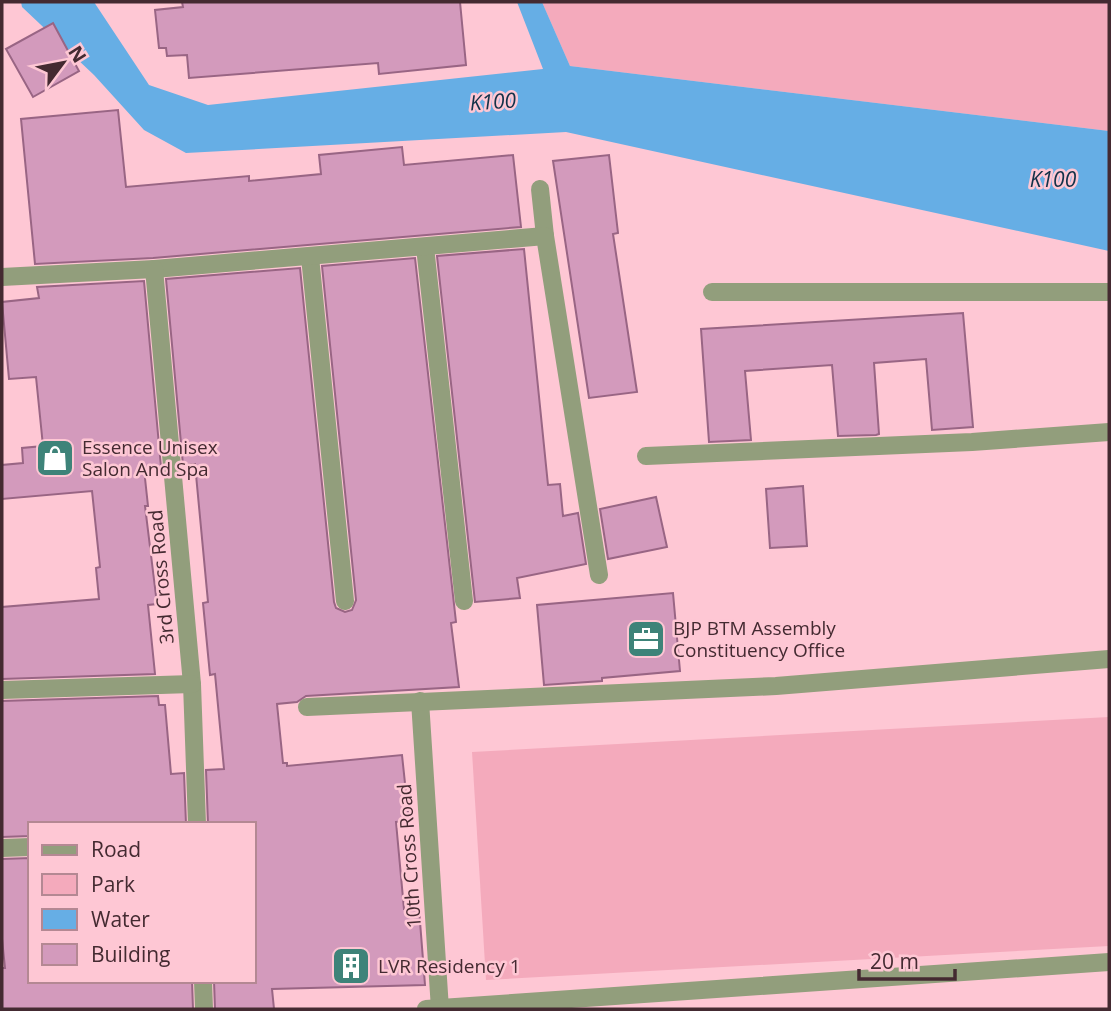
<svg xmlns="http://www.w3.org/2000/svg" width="1111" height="1011" font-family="'Open Sans',sans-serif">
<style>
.green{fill:#f4aabc}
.water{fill:#66aee5}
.building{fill:#d39abc;stroke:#996584;stroke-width:2}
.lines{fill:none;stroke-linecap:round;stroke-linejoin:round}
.street{stroke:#929e7c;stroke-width:18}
.labels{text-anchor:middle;stroke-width:5;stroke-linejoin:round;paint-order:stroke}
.poi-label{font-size:19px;fill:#442a31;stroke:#fec7d4;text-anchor:start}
.street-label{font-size:19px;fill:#442a31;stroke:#fec7d4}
.water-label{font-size:21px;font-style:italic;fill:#133249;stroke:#fec7d4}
</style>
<rect width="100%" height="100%" fill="#fec7d4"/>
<!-- green -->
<g class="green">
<polygon points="542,2 1109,2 1109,131 570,66"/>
<polygon points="1109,717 1109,946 486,980 472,752"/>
</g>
<!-- water -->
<polygon class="water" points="21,2 94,2 149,85 208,105 543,69 517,2 542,2 570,66 1109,131 1109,251 566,132 186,153 144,130 94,75 22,7"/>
<!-- building -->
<g class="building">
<polygon points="182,2 460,2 466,65 379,74 378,63 189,78 187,55 167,56 166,48 159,48 155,10 183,7"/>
<polygon points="53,23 79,71 33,97 6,49"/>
<polygon points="118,110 126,187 249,176 249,181 321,174 319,155 402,147 404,165 513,155 521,227 153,258 35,264 21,119"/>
<polygon points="609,155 618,233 613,234 637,392 589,398 553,161"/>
<polygon points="524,249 548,485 560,484 563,516 578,513 586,564 517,578 520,598 475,602 437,256"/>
<polygon points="415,258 456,622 451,623 459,687 306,696 297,702 277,704 283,763 287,763 287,766 402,755 409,821 396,822 404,909 419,909 425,985 272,989 274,1009 215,1009 214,981 254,981 254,824 208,824 206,770 224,769 215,674 210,675 203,603 208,602 195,464 183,465 166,279 300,268 334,602 336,608 345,612 352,610 356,600 322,266"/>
<polygon points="144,281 161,467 144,469 148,506 145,506 157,604 148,605 155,674 2,679 2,607 99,599 96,568 100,567 92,491 2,499 2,465 23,463 22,448 43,446 36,377 9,379 2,302 39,298 37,287"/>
<polygon points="963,313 973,427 932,430 926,359 874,363 879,434 876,435 838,436 832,365 745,371 751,440 709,442 701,329"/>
<polygon points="803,486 807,546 770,548 766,489"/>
<polygon points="656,497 667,547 608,559 600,509"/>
<polygon points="673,593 680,671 602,678 602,681 544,685 537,605"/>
<polygon points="158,696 159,705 165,705 171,774 184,773 186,824 30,824 30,836 2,837 2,701"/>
<polygon points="30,858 30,981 192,981 193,1009 2,1009 2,968 5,968 2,939 2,859"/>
</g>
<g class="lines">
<!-- street -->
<g class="street">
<polyline points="540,189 545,236"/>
<polyline points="425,247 464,601"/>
<polyline points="310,257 345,601"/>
<polyline points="154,269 545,236 599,575"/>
<polyline points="2,277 154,269 192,684 197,824"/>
<polyline points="712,292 1109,292"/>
<polyline points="646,456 972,442 1109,432"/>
<polyline points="2,690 192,684"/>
<polyline points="420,701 440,1009"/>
<polyline points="307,707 776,686 1109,659"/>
<polyline points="2,848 30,847"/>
<polyline points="203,981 204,1009"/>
<polyline points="426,1009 1109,962"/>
</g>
</g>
<!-- icons -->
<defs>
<symbol id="shop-square" viewBox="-11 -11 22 22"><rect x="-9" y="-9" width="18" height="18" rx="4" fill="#3e8379" stroke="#fec7d4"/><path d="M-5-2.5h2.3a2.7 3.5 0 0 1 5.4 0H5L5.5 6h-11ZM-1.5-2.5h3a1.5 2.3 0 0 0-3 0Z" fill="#fff"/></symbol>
<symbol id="office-square" viewBox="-11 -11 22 22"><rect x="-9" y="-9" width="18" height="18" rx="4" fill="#3e8379" stroke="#fec7d4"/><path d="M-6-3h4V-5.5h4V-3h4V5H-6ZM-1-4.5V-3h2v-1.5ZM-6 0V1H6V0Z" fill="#fff"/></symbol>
<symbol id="building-square" viewBox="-11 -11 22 22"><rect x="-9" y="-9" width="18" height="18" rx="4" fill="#3e8379" stroke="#fec7d4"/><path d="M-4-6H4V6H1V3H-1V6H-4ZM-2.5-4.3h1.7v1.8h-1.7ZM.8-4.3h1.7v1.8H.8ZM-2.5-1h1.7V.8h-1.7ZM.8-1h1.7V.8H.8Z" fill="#fff"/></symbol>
</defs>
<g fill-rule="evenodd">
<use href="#shop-square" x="33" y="436" width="44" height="44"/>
<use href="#office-square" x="624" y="617" width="44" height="44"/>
<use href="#building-square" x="329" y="944" width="44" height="44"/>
</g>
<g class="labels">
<!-- poi labels -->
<g class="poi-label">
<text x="82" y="454">Essence Unisex<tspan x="82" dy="22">Salon And Spa</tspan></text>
<text x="673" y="635">BJP BTM Assembly<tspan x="673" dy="22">Constituency Office</tspan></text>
<text x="378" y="973">LVR Residency 1</text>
</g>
<!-- street labels -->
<g class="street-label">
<text transform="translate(161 577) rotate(-95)" y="7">3rd Cross Road</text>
<text transform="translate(409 856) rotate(-94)" y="7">10th Cross Road</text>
</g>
<!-- water labels -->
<g class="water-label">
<text transform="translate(493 102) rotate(-4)" y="7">K100</text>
<text x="1053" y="187">K100</text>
</g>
</g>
<!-- border -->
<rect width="1111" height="1011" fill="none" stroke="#442a31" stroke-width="7"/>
<!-- legend -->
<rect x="28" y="822" width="228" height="161" fill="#fec7d4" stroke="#b48893" stroke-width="2"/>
<rect x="42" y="845" width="35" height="10" fill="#929e7c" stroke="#b48893" stroke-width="2"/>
<text x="91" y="857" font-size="21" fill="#442a31">Road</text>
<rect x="42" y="874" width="35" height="21" fill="#f4aabc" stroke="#b48893" stroke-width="2"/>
<text x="91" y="892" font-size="21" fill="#442a31">Park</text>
<rect x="42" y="909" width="35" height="21" fill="#66aee5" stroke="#b48893" stroke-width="2"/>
<text x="91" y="927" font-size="21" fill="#442a31">Water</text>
<rect x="42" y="944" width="35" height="21" fill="#d39abc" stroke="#b48893" stroke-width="2"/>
<text x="91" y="962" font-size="21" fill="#442a31">Building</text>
<!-- north arrow -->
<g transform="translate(63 63) rotate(58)" stroke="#fec7d4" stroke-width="5" paint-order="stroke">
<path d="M0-5L12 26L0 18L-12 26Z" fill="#442a31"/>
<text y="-10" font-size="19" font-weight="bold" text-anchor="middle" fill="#442a31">N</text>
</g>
<!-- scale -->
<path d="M859 969v10h96v-10" fill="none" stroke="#442a31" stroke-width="3.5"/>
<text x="870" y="969" font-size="21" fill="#442a31" stroke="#fec7d4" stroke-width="5" paint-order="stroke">20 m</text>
</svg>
